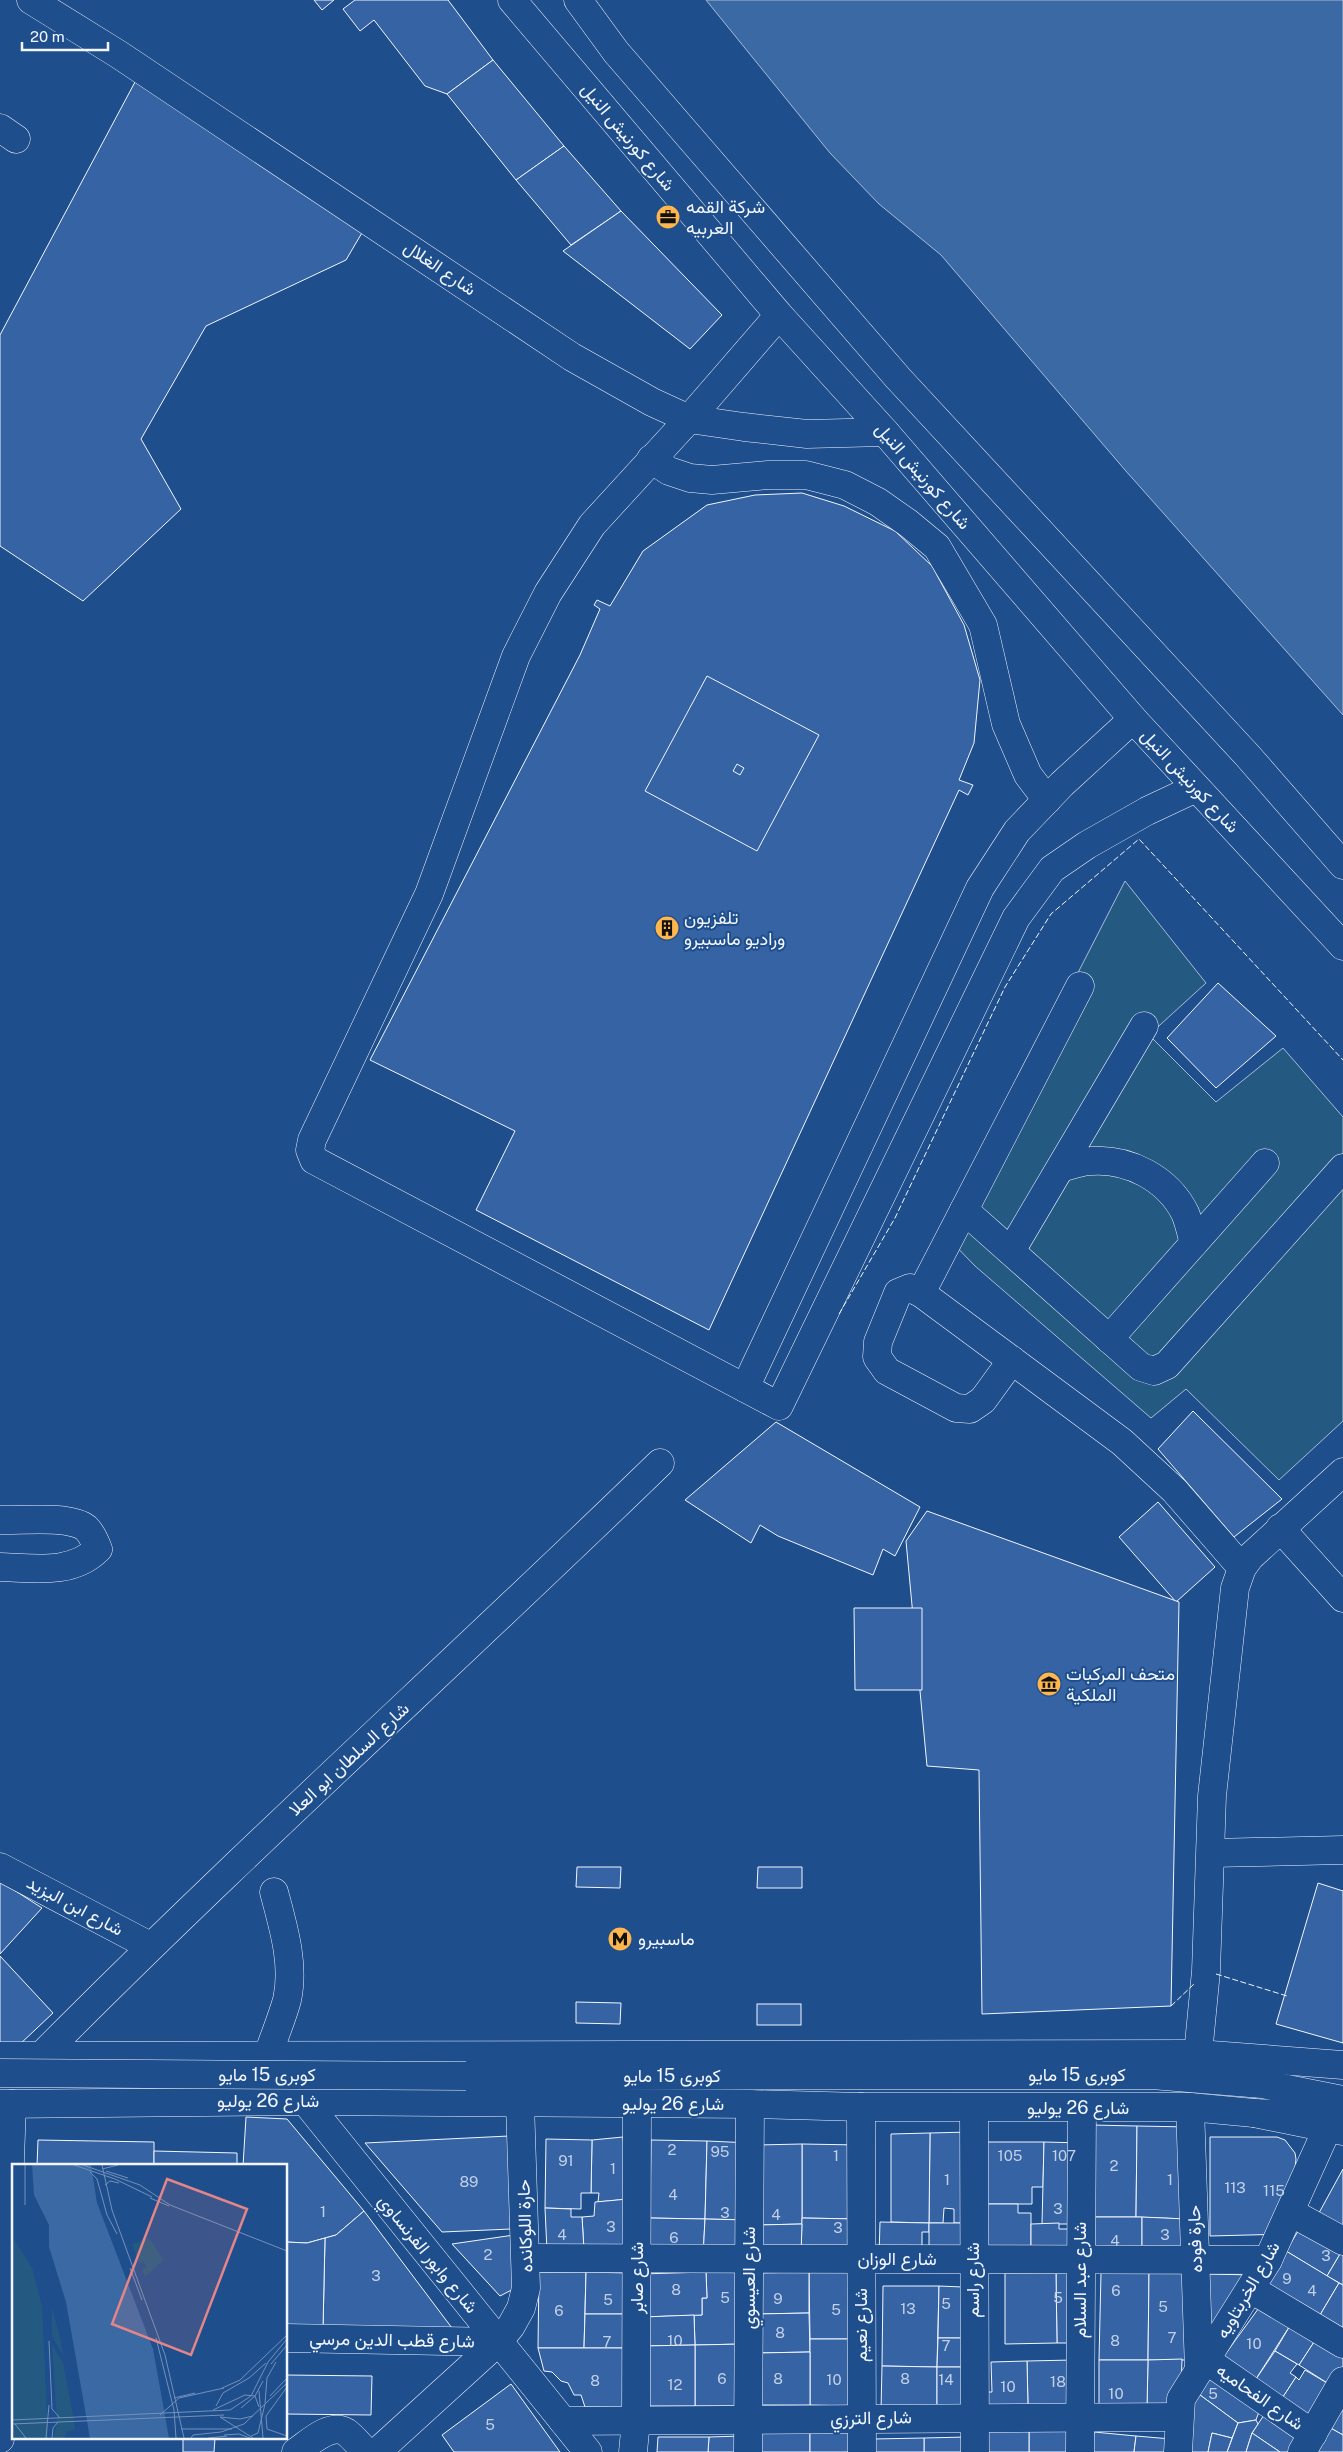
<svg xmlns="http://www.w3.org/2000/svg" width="1343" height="2452" font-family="'Public Sans',Vazirmatn,sans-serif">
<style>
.green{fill:#245a82;stroke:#a8bbd7}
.water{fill:#3b69a3;stroke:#a8bbd7}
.building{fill:#3563a3;stroke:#f2f6ff}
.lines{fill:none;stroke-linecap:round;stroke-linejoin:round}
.minor-casing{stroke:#f2f6ff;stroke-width:29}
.major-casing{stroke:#f2f6ff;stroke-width:29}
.highway-casing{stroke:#f2f6ff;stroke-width:29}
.minor{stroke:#1f4e8c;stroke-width:28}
.major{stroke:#1f4e8c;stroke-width:28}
.highway{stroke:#1f4e8c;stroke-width:28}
.highway-bridge-casing{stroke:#f2f6ff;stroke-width:29;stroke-linecap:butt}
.highway-bridge{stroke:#1f4e8c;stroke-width:28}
.fence{stroke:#f2f6ff;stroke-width:1;stroke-dasharray:6 2.5;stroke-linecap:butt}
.labels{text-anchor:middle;stroke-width:4;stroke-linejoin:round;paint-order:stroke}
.number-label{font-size:15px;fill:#c3d1e8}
.street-label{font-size:18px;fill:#f2f6ff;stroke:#1f4e8c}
.poi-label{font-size:18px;fill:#f2f6ff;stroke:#1f4e8c;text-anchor:start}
.inset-river{fill:none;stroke:#3b69a3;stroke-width:2.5}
.inset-road{fill:none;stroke:#7391ba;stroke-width:1}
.view{fill:#e38589;fill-opacity:0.15;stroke:#e38589;stroke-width:2.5}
.inset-edge{fill:none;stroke:#f2f6ff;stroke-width:2.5}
</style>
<rect width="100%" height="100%" fill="#1f4e8c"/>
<!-- green -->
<polygon class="green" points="1125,881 1206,983 1149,1035 1216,1102 1283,1048 1343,1117 1343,1421 1279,1480 1186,1389 1151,1418 975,1266 944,1234"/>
<!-- water -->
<polygon class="water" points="706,0 1343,0 1343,715 1125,470 941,255 879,204 830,153"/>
<!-- building -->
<g class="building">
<polygon points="314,0 334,0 322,10"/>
<polygon points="355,0 448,0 493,60 447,94 425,86 374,20 360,31 343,9"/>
<polygon points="493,60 564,146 516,180 447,94"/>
<polygon points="135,82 366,226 346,260 206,326 141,439 181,509 83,601 0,546 0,335"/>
<polygon points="564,146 621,211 571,245 516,180"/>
<polygon points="621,211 722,315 690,349 563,251"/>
<polygon points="802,493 844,506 895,531 932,566 964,625 980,680 974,743 959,780 973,785 968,795 959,790 709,1330 476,1210 515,1131 370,1060 580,655 600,609 594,605 597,600 610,606 643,551 707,505 755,495"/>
<polygon points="707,676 819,735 757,851 645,791"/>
<polygon points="737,764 744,768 740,775 733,771"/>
<polygon points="1218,983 1276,1036 1216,1088 1167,1038"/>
<polygon points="1193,1411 1282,1499 1234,1537 1158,1449"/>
<polygon points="776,1422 920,1507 895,1556 883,1549 873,1575 778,1536 760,1525 751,1543 685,1500"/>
<polygon points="1158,1502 1215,1567 1176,1602 1119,1537"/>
<polygon points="927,1511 1179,1602 1171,2006 982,2014 979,1770 927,1766 906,1541"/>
<polygon points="854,1608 922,1608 922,1690 855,1690"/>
<polygon points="577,1867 621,1867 620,1888 576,1887"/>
<polygon points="758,1867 802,1867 802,1888 757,1888"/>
<polygon points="0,1881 42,1908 0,1954"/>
<polygon points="1318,1883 1343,1891 1343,2043 1276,2024"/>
<polygon points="0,1956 53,2013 18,2046 0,2046"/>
<polygon points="576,2002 621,2003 620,2024 576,2023"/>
<rect x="757" y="2004" width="44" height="21"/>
<polygon points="246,2117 287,2119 364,2211 336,2235 307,2243 286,2242 286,2166 243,2166"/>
<polygon points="1092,2125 1137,2126 1136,2217 1090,2217"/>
<polygon points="1137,2126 1190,2127 1186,2219 1136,2217"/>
<polygon points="970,2132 964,2223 954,2223 954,2209 944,2208 943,2223 929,2223 930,2133"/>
<polygon points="930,2133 929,2223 891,2222 891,2134"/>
<polygon points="530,2135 534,2228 442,2232 365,2143"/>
<polygon points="623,2137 628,2199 598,2202 599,2193 591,2193 592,2140"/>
<polygon points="1210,2137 1277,2137 1285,2140 1295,2153 1296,2159 1288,2234 1210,2236"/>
<polygon points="546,2139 592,2140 591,2193 581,2193 581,2209 545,2208"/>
<polygon points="38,2140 154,2142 154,2166 37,2166"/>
<polygon points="651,2140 707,2141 705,2219 650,2218"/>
<polygon points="707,2141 751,2143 749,2220 705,2219"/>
<polygon points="984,2142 1044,2142 1043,2187 1032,2187 1032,2204 983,2204"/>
<polygon points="1044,2142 1084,2143 1072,2224 1042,2224"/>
<polygon points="802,2144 859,2145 858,2219 802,2218"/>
<polygon points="802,2144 802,2224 758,2225 758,2145"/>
<polygon points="154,2151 237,2153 237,2166 154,2166"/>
<polygon points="1343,2169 1343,2237 1314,2222"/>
<polygon points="628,2199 630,2250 584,2250 582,2217 594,2216 595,2202"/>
<polygon points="983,2204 1018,2204 1018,2213 1031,2213 1031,2255 982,2255"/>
<polygon points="545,2208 571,2209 571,2217 582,2217 584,2250 547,2251"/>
<polygon points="364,2211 455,2332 323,2328 325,2238 336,2235"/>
<polygon points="1090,2217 1142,2217 1142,2256 1089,2254"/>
<polygon points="1142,2217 1186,2219 1185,2257 1142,2256"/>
<polygon points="650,2218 705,2219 703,2257 649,2256"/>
<polygon points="802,2218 858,2219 858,2255 801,2255"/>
<polygon points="705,2219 749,2220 747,2256 703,2257"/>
<polygon points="880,2222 929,2223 929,2232 922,2232 922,2256 879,2256"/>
<rect x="929" y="2223" width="35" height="31"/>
<polygon points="1059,2223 1059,2229 1072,2229 1073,2255 1031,2255 1031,2224"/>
<polygon points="1303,2223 1343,2249 1327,2276 1286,2251"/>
<polygon points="802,2224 801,2255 757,2266 758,2225"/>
<polygon points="521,2234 523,2284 500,2296 452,2244"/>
<polygon points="325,2238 323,2328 286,2325 286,2242 307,2243"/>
<polygon points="1343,2249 1343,2285 1327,2276"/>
<polygon points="1286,2251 1339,2283 1317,2320 1264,2289"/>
<polygon points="742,2271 743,2344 695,2345 694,2315 702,2315 702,2298 707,2298 706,2272"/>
<polygon points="854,2271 854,2339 810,2339 809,2272"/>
<polygon points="539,2272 586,2272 584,2348 538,2348"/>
<polygon points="586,2272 628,2273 627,2314 585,2314"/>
<polygon points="706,2272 707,2298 702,2298 702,2315 643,2317 641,2274"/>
<polygon points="809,2272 809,2313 756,2314 755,2273"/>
<polygon points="1077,2272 1077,2343 1057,2343 1056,2273"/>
<polygon points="1005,2273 1056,2273 1057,2343 1005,2344"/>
<polygon points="1101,2273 1149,2273 1148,2360 1099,2360"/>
<polygon points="1149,2273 1183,2273 1193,2360 1148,2360"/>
<polygon points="1207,2274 1255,2275 1211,2347"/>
<polygon points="1339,2283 1343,2285 1343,2335 1317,2320"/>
<polygon points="883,2286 939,2286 937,2367 882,2366"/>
<polygon points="939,2286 986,2288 972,2338 938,2338"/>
<polygon points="1261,2305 1291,2324 1254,2382 1221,2360"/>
<polygon points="809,2313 810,2352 757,2353 756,2314"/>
<polygon points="585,2314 627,2314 628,2348 584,2348"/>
<polygon points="694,2315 695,2345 642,2346 643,2317"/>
<polygon points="1291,2324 1316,2339 1299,2365 1275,2351"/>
<polygon points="938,2338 972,2338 972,2367 937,2367"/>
<polygon points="810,2339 854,2339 853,2406 810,2405"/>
<polygon points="1316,2339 1343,2354 1343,2368 1332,2386 1299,2365"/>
<polygon points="743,2344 743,2406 695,2406 695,2345"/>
<polygon points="695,2345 695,2406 643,2406 642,2346"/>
<polygon points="538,2348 628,2348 627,2407 585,2407 581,2395 574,2395 568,2383 561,2381 552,2372 544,2371"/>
<polygon points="1275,2351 1297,2364 1290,2373 1296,2377 1281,2400 1254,2382"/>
<polygon points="810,2352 810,2405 758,2405 757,2353"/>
<polygon points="1182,2359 1181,2389 1169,2409 1147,2408 1148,2360"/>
<polygon points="1073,2360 1074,2405 1028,2406 1027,2361"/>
<polygon points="1099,2360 1148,2360 1147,2408 1099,2408"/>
<polygon points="1027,2361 1028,2406 982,2406 982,2392 992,2392 991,2362"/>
<polygon points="882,2366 937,2367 937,2409 881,2410"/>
<polygon points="937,2367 972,2367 972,2410 937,2409"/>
<polygon points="1208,2370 1261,2406 1256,2420 1238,2423 1196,2392"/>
<polygon points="1305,2370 1332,2386 1311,2419 1281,2400 1296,2377 1299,2380"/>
<polygon points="286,2375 372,2376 371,2415 286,2414"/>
<polygon points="511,2384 560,2452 454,2452 442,2435"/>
<polygon points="1196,2392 1238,2423 1232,2438 1212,2433 1208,2452 1185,2452"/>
<polygon points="1343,2398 1343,2435 1327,2426"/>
<polygon points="1266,2412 1303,2436 1292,2452 1280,2452 1252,2433"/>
<polygon points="1256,2420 1258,2424 1252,2433 1246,2452 1227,2452 1238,2423"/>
<polygon points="1327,2426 1343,2435 1343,2452 1313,2452"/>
<polygon points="1075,2428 1075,2452 1029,2452 1029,2429"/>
<polygon points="1029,2429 1029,2452 986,2452 985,2430"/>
<rect x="761" y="2430" width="49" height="22"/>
<rect x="810" y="2430" width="43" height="22"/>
<polygon points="1094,2432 1136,2436 1134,2452 1092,2452"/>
<polygon points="1212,2433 1232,2438 1227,2452 1208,2452"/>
<polygon points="1252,2433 1280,2452 1246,2452"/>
<polygon points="742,2436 742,2452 708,2452 709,2437"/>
<polygon points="1136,2436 1171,2439 1169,2452 1134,2452"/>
<polygon points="658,2437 709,2437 708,2452 657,2452"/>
<polygon points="967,2437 968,2452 924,2452 924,2438"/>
<polygon points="183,2438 215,2438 214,2452 183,2452"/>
<polygon points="924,2438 924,2452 873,2452 873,2439"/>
</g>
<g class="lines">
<defs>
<g id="minor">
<polyline points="31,0 118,54 572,357 652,402 689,419 744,427 807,434 885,432"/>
<polyline points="0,128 16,139"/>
<polyline points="779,315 689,419 592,525 548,593 516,656 429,894 312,1140 310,1150 314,1160 779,1406 1016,918 1052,869 1087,845 1147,811 1196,788"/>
<polyline points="651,459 669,471 690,478 712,480 768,475 806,475 845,485 878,502 908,523 937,547 983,625 1006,724 1028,775 1047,800"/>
<path d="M1061 1168C1071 1165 1082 1161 1091 1161 1129 1158 1168 1179 1185 1213 1189 1222 1191 1233 1194 1243"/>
<polyline points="964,1210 1141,1367 1154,1371 1167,1365 1343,1168"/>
<polyline points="1011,1251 1144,1026"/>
<polyline points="921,1293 1080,986"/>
<polyline points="1109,1339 1265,1163"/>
<polyline points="1012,1360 983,1400 970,1409 956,1408 887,1371 877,1357 878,1342 898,1293 910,1288 921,1293 1122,1442 1174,1490 1242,1568"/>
<polyline points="745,1388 980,888 1017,831 1062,784 1133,719"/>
<path d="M0 1520C22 1521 69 1515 86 1528 92 1534 95 1541 98 1549 72 1575 34 1568 0 1567"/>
<polyline points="1280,1528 1343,1598"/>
<polyline points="1212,1853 1343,1850"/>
<polyline points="0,1867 150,1946"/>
<path d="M274 1892C283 1926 295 1964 287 2000 282 2018 274 2037 268 2055L588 2452"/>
<polyline points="1198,2054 1206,1971 1212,1796 1235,1588 1242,1568 1250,1557 1343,1472"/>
<path d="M40 2057C241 1854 454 1663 660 1463"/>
<polyline points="861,2107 862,2452"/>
<polyline points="1190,2107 1199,2370"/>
<polyline points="974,2108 975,2452"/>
<polyline points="1290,2212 1343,2241"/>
<polyline points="527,2258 1268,2260"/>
<polyline points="1251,2289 1343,2344"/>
<polyline points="286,2338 498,2342"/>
<polyline points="1206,2360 1313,2434"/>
<polyline points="563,2421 1178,2417"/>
<polyline points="0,2439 12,2104"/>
<path d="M296 2452C308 2444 330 2422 346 2432 353 2437 360 2446 366 2452"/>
<polyline points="377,2452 498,2342 511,2326 521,2308 526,2288 520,2103"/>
<polyline points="633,2452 636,2420 637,2104"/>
<polyline points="748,2452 750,2104"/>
<polyline points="1080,2452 1082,2108"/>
<polyline points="1178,2452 1181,2399 1268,2260 1328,2127"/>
<polyline points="1302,2452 1343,2381"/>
</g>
<g id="major">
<polyline points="0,2056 1198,2054 1343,2065"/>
<polyline points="0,2104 306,2101 750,2104 861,2107 1190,2107 1254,2113 1343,2131"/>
</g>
<g id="highway">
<polyline points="512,0 779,315 885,432 1133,719 1343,946"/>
<polyline points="578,0 616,52 898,378 1247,755 1343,865"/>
<polyline points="466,2076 1152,2075 1262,2084 1343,2100"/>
<polyline points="1254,2113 1343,2117"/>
</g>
</defs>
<!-- minor casing -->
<use href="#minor" class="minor-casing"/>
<!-- major casing -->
<use href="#major" class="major-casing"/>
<!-- highway casing -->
<use href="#highway" class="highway-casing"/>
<!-- minor -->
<use href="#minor" class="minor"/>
<!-- major -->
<use href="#major" class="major"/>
<!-- highway -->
<use href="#highway" class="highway"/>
<defs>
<polyline id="highway-bridge" points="0,2073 466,2076"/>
</defs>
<!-- highway-bridge casing -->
<use href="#highway-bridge" class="highway-bridge-casing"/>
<!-- highway-bridge -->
<use href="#highway-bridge" class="highway-bridge"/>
<!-- fence -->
<g class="fence">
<polyline points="839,1314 895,1218 1005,987 1051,914 1139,839 1343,1060"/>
<polyline points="1216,1974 1287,1996"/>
<polyline points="1171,2006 1194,1984"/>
</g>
</g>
<!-- icons -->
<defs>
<symbol id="office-disc" viewBox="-11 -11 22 22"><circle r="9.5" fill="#ffb74d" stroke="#1f4e8c"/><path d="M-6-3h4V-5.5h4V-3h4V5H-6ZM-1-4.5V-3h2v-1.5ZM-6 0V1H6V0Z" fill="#111"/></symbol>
<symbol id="building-disc" viewBox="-11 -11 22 22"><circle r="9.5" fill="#ffb74d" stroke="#1f4e8c"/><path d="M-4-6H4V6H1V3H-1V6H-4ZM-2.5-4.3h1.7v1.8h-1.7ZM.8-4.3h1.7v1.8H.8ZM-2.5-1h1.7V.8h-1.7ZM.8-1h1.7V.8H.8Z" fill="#111"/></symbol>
<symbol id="museum-disc" viewBox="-11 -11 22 22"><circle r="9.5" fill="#ffb74d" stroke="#1f4e8c"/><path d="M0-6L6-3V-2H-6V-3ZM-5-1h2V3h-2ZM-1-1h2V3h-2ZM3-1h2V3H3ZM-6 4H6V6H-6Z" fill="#111"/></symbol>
<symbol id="metro-disc" viewBox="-11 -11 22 22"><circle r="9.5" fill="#ffb74d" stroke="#1f4e8c"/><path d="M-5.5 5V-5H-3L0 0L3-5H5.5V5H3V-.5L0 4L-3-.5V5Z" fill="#111"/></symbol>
</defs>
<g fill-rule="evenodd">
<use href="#office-disc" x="654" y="203" width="28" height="28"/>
<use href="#building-disc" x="653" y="914" width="28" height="28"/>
<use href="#museum-disc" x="1035" y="1670" width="28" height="28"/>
<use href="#metro-disc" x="606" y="1925" width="28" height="28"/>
</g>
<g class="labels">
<!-- number labels -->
<g class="number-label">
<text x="672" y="2155">2</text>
<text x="720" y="2157">95</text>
<text x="836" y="2161">1</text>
<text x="1010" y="2161">105</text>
<text x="1064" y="2161">107</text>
<text x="566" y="2166">91</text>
<text x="1114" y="2171">2</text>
<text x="613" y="2174">1</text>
<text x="947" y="2185">1</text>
<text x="1170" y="2185">1</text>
<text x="469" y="2187">89</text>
<text x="1235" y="2193">113</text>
<text x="1274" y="2196">115</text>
<text x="673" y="2200">4</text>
<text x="1058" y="2214">3</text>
<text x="323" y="2217">1</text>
<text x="725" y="2218">3</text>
<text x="776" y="2220">4</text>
<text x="611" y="2232">3</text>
<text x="838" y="2233">3</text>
<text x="562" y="2240">4</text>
<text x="1165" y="2240">3</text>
<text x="674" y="2243">6</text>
<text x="1115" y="2246">4</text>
<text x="488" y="2260">2</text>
<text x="1326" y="2261">3</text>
<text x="376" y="2281">3</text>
<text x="1287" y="2284">9</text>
<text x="676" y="2295">8</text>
<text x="1116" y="2296">6</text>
<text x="1312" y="2296">4</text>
<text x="725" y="2303">5</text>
<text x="1058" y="2303">5</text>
<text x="778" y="2304">9</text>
<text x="608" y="2305">5</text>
<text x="946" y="2309">5</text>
<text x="1163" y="2312">5</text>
<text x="908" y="2314">13</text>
<text x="836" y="2315">5</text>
<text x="559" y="2316">6</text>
<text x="780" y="2338">8</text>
<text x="1172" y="2343">7</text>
<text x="675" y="2346">10</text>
<text x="1115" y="2346">8</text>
<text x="607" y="2347">7</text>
<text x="1254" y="2349">10</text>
<text x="946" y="2351">7</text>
<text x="722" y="2384">6</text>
<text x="778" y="2384">8</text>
<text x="905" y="2384">8</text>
<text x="834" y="2385">10</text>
<text x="946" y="2385">14</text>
<text x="595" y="2386">8</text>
<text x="1058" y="2387">18</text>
<text x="675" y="2390">12</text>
<text x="1008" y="2392">10</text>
<text x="1116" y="2399">10</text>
<text x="1213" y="2399">5</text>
<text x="490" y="2430">5</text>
</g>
<!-- street labels -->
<g class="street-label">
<text transform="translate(628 137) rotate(50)" y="6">شارع كورنيش النيل</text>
<text transform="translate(440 268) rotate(34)" y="6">شارع الغلال</text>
<text transform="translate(923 476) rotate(49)" y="6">شارع كورنيش النيل</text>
<text transform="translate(1190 781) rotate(47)" y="6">شارع كورنيش النيل</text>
<text transform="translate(349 1759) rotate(-43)" y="6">شارع السلطان ابو العلا</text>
<text transform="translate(75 1906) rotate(28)" y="6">شارع ابن اليزيد</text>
<text x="267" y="2081">كوبرى 15 مايو</text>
<text x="1077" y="2081">كوبرى 15 مايو</text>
<text x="672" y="2082">كوبرى 15 مايو</text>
<text x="268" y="2107">شارع 26 يوليو</text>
<text x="673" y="2110">شارع 26 يوليو</text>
<text x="1078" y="2114">شارع 26 يوليو</text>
<text transform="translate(525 2226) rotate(-92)" y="6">حارة اللوكانده</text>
<text transform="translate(1195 2239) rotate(-92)" y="6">حارة فوده</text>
<text transform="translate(428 2254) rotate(51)" y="6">شارع وابور الفرنساوي</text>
<text x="897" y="2265">شارع الوزان</text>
<text transform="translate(637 2278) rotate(-90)" y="6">شارع صابر</text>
<text transform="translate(749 2278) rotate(-90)" y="6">شارع العيسوي</text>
<text transform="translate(973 2280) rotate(-90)" y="6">شارع راسم</text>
<text transform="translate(1080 2280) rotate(-90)" y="6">شارع عبد السلام</text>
<text transform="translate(1248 2290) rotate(-60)" y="6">شارع الخربتاويه</text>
<text transform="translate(861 2325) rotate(-90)" y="6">شارع نعيم</text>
<text transform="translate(392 2340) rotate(1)" y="6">شارع قطب الدين مرسي</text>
<text transform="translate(1260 2397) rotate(35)" y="6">شارع الفحاميه</text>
<text transform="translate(871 2418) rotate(-1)" y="6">شارع الترزي</text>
</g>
<!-- poi labels -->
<g class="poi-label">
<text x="686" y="213">شركة القمه<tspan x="686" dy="21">العربيه</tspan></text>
<text x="684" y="924">تلفزيون<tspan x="684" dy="21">وراديو ماسبيرو</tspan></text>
<text x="1066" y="1680">متحف المركبات<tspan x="1066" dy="21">الملكية</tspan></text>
<text x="638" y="1945">ماسبيرو</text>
</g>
</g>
<!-- overview -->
<g transform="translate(12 2164)">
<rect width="275" height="275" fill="#1f4e8c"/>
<path d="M0 72 20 104 30 142 36 274H0ZM137 74 151 96 133 113 130 105 135 103 132 98 127 99 120 80ZM40 144 48 174 51 192 40 172ZM40 180 51 199 63 262V266L55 267 52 274H42L45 257Z" fill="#245a82"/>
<path d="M20 1H79L85 39 141 185 157 274H78L54 138 37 83V61L22 31Z" fill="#3b69a3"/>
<path class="inset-river" d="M119 249 132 192 141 185M115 274 118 258"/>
<path class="inset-road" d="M62 1 103 15 140 33M71 1 128 21 158 41 275 87M90 1 100 46 153 191 172 274M90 5 106 1M94 7 116 14M78 8 85 15 95 51 105 70M93 21 98 17 107 19M138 34 157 42M13 41V1M118 104 130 136M144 174 162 246 164 274M37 177 40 245 48 254M259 200 275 181M275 223 254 252 255 265 275 272M210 224 228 216 275 171M247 227 251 274M258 232 275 214M162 234 183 229M253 239 255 214 264 198M204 242 211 229 237 214 254 199M229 244 243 232 251 217M201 246 233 231 243 232 247 243M148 251 167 234 212 224M208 253 241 274M208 253 228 255 241 252M0 256 218 246 239 232 256 198 275 175M0 260 212 251M3 260 14 274M169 265H220M212 271 227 270 238 274M239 272 246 269 253 240M34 274 37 241M40 274 41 264 46 258M179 274 181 271 209 268 232 260 275 219M196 274 215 272"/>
<path class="view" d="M155 15 235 45 179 191 100 160Z"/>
<rect width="275" height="275" class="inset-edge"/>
</g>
<!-- scale -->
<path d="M22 42v8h86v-8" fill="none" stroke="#f2f6ff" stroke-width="2.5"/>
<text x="30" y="42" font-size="15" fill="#f2f6ff" stroke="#1f4e8c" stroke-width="4" paint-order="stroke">20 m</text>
</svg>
